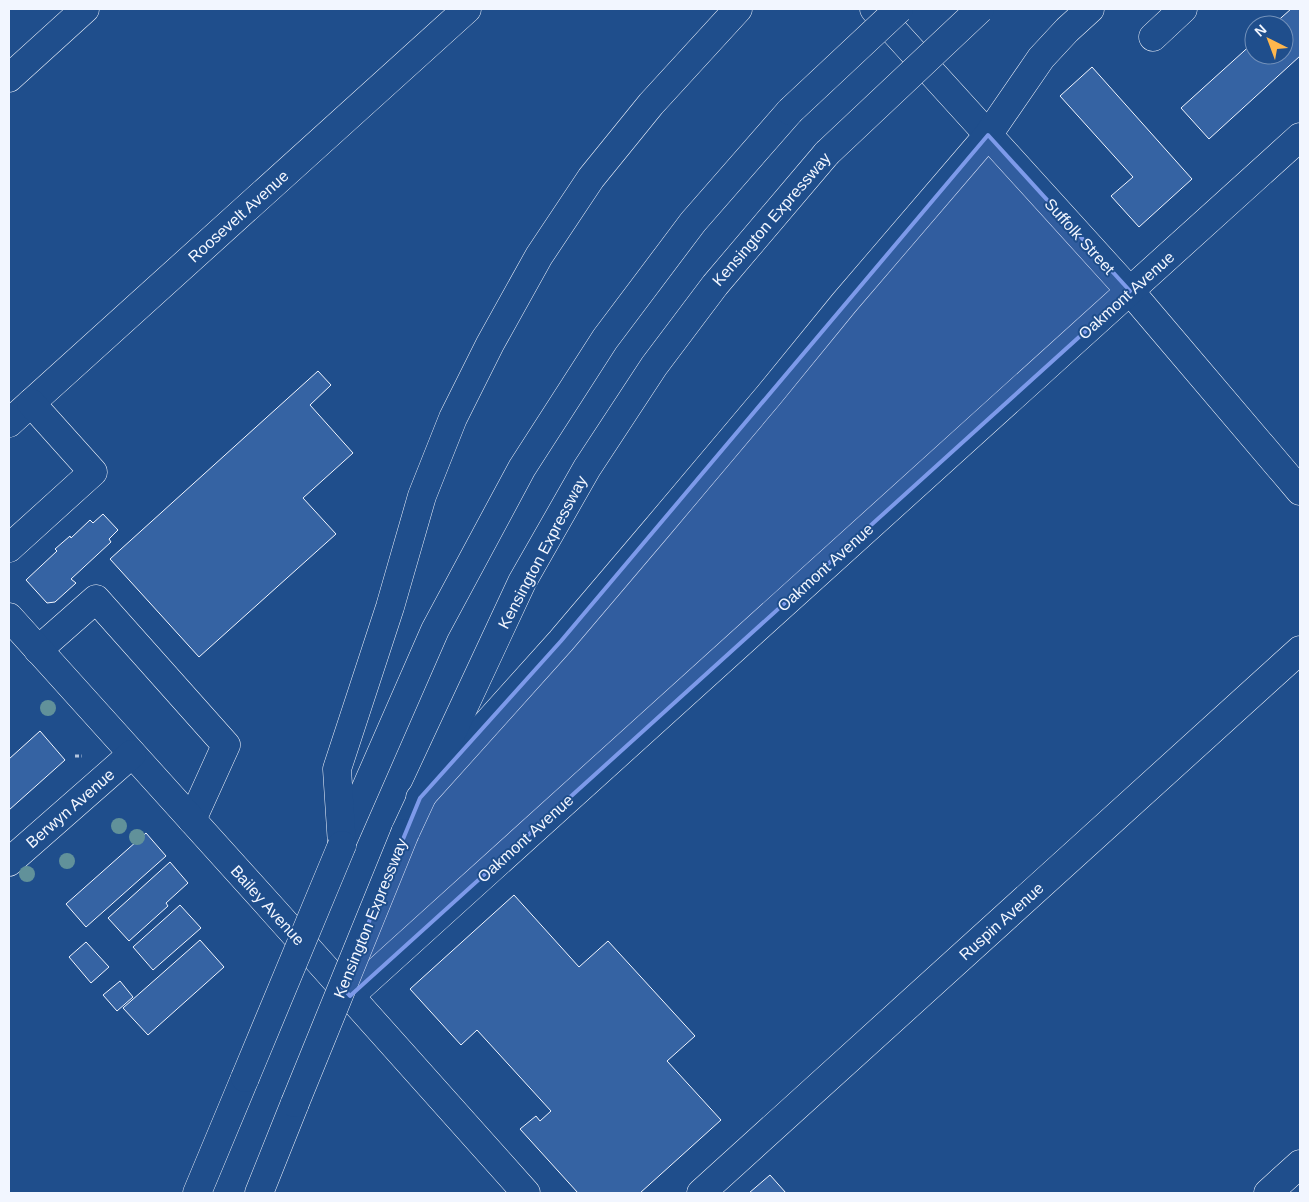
<svg xmlns="http://www.w3.org/2000/svg" width="1309" height="1202" font-family="Helvetica,sans-serif">
<style>
.building{fill:#3563a3;stroke:#f2f6ff}
.lines{fill:none;stroke-linecap:round;stroke-linejoin:round}
.minor-casing{stroke:#f2f6ff;stroke-width:29}
.major-casing{stroke:#f2f6ff;stroke-width:29}
.highway-casing{stroke:#f2f6ff;stroke-width:29}
.path{stroke:#b3c4dc;stroke-width:3;stroke-dasharray:4 2.5;stroke-linecap:butt}
.minor{stroke:#1f4e8c;stroke-width:28}
.major{stroke:#1f4e8c;stroke-width:28}
.highway{stroke:#1f4e8c;stroke-width:28}
.highway-bridge-casing{stroke:#f2f6ff;stroke-width:29;stroke-linecap:butt}
.highway-bridge{stroke:#1f4e8c;stroke-width:28}
.tree{fill:#61919a}
.marked{fill:#7d9aea;fill-opacity:0.2;stroke:#7d9aea;stroke-width:4;stroke-linejoin:round}
.labels{text-anchor:middle;stroke-width:4;stroke-linejoin:round;paint-order:stroke}
.street-label{font-size:16px;fill:#f2f6ff;stroke:#1f4e8c}
</style>
<rect width="100%" height="100%" fill="#1f4e8c"/>
<!-- building -->
<g class="building">
<polygon points="1291,9 1300,9 1300,56 1209,139 1181,108 1254,42 1254,55 1284,55 1284,25 1273,25"/>
<polygon points="1092,67 1192,179 1139,227 1111,196 1133,177 1060,96"/>
<polygon points="318,371 331,385 310,405 353,453 303,498 336,534 199,657 110,559"/>
<polygon points="103,514 118,530 109,539 111,542 71,579 76,583 55,602 47,603 26,580 57,551 55,549 70,536 71,538 90,520 93,523"/>
<polygon points="40,731 65,760 9,810 9,759"/>
<polygon points="146,833 166,856 86,927 66,904"/>
<polygon points="170,862 188,883 166,903 168,906 129,941 108,918"/>
<polygon points="514,895 579,967 608,941 695,1036 667,1061 721,1120 640,1193 578,1193 520,1129 536,1116 540,1121 551,1111 477,1030 461,1045 410,989"/>
<polygon points="180,905 201,928 153,970 133,947"/>
<polygon points="200,940 224,967 148,1035 123,1008"/>
<polygon points="86,942 109,967 91,983 69,957"/>
<polygon points="120,981 133,997 117,1011 103,995"/>
<polygon points="770,1175 786,1193 749,1193"/>
</g>
<g class="lines">
<defs>
<g id="minor">
<polyline points="874,9 1130,291 1300,491"/>
<polyline points="1153,37 1183,9"/>
<polyline points="9,78 85,9"/>
<polyline points="9,423 467,9"/>
<polyline points="9,548 93,472 31,403"/>
<polyline points="38,650 96,599 226,745 192,820"/>
<polyline points="350,996 1300,137"/>
<polyline points="701,1193 1300,650"/>
<polyline points="1268,1193 1300,1164"/>
</g>
<g id="major">
<polyline points="9,617 275,912 526,1193"/>
<polyline points="9,862 132,754"/>
</g>
<g id="highway">
<polyline points="420,798 561,641 657,528 769,395 844,303 988,135 1041,58 1067,30 1090,9"/>
<polyline points="405,833 522,582 587,468 654,366 715,285 827,153"/>
<polyline points="344,838 435,630 522,468 605,339 693,222 790,111"/>
<polyline points="342,845 337,769 390,607 422,496 453,418 490,344 539,256 591,178 651,104 738,9"/>
<polyline points="197,1193 245,1078"/>
<polyline points="259,1193 295,1103"/>
</g>
</defs>
<!-- minor casing -->
<use href="#minor" class="minor-casing"/>
<!-- major casing -->
<use href="#major" class="major-casing"/>
<!-- highway casing -->
<use href="#highway" class="highway-casing"/>
<!-- path -->
<polyline class="path" points="75,756 82,756"/>
<!-- minor -->
<use href="#minor" class="minor"/>
<!-- major -->
<use href="#major" class="major"/>
<!-- highway -->
<use href="#highway" class="highway"/>
<defs>
<g id="highway-bridge">
<polyline points="790,111 899,9"/>
<polyline points="827,153 980,9"/>
<polyline points="245,1078 342,845"/>
<polyline points="295,1103 405,833"/>
</g>
</defs>
<!-- highway-bridge casing -->
<use href="#highway-bridge" class="highway-bridge-casing"/>
<!-- highway-bridge -->
<use href="#highway-bridge" class="highway-bridge"/>
</g>
<!-- trees -->
<g class="tree">
<circle cx="48" cy="708" r="8"/>
<circle cx="119" cy="826" r="8"/>
<circle cx="137" cy="837" r="8"/>
<circle cx="67" cy="861" r="8"/>
<circle cx="27" cy="874" r="8"/>
</g>
<!-- marked area -->
<path class="marked" d="M988 135 1130 291 350 996 342 987 420 798 561 641Z"/>
<g class="labels">
<!-- street labels -->
<g class="street-label">
<text transform="translate(238 216) rotate(-42)" y="6">Roosevelt Avenue</text>
<text transform="translate(771 219) rotate(-49)" y="6">Kensington Expressway</text>
<text transform="translate(1080 236) rotate(48)" y="6">Suffolk Street</text>
<text transform="translate(1126 295) rotate(-42)" y="6">Oakmont Avenue</text>
<text transform="translate(542 552) rotate(-62)" y="6">Kensington Expressway</text>
<text transform="translate(825 567) rotate(-42)" y="6">Oakmont Avenue</text>
<text transform="translate(70 808) rotate(-41)" y="6">Berwyn Avenue</text>
<text transform="translate(525 838) rotate(-42)" y="6">Oakmont Avenue</text>
<text transform="translate(268 905) rotate(48)" y="6">Bailey Avenue</text>
<text transform="translate(370 918) rotate(-68)" y="6">Kensington Expressway</text>
<text transform="translate(1001 921) rotate(-42)" y="6">Ruspin Avenue</text>
</g>
</g>
<!-- border -->
<rect width="1309" height="1202" fill="none" stroke="#f2f6ff" stroke-width="20"/>
<!-- north arrow -->
<g transform="translate(1269 40) rotate(318)"><circle r="24" fill="#1f4e8c" stroke="#7391ba"/>
<path d="M0-4L9 19L0 12L-9 19Z" fill="#ffb74d"/>
<text y="-8" font-size="14" font-weight="bold" text-anchor="middle" fill="#f2f6ff">N</text>
</g>
</svg>
